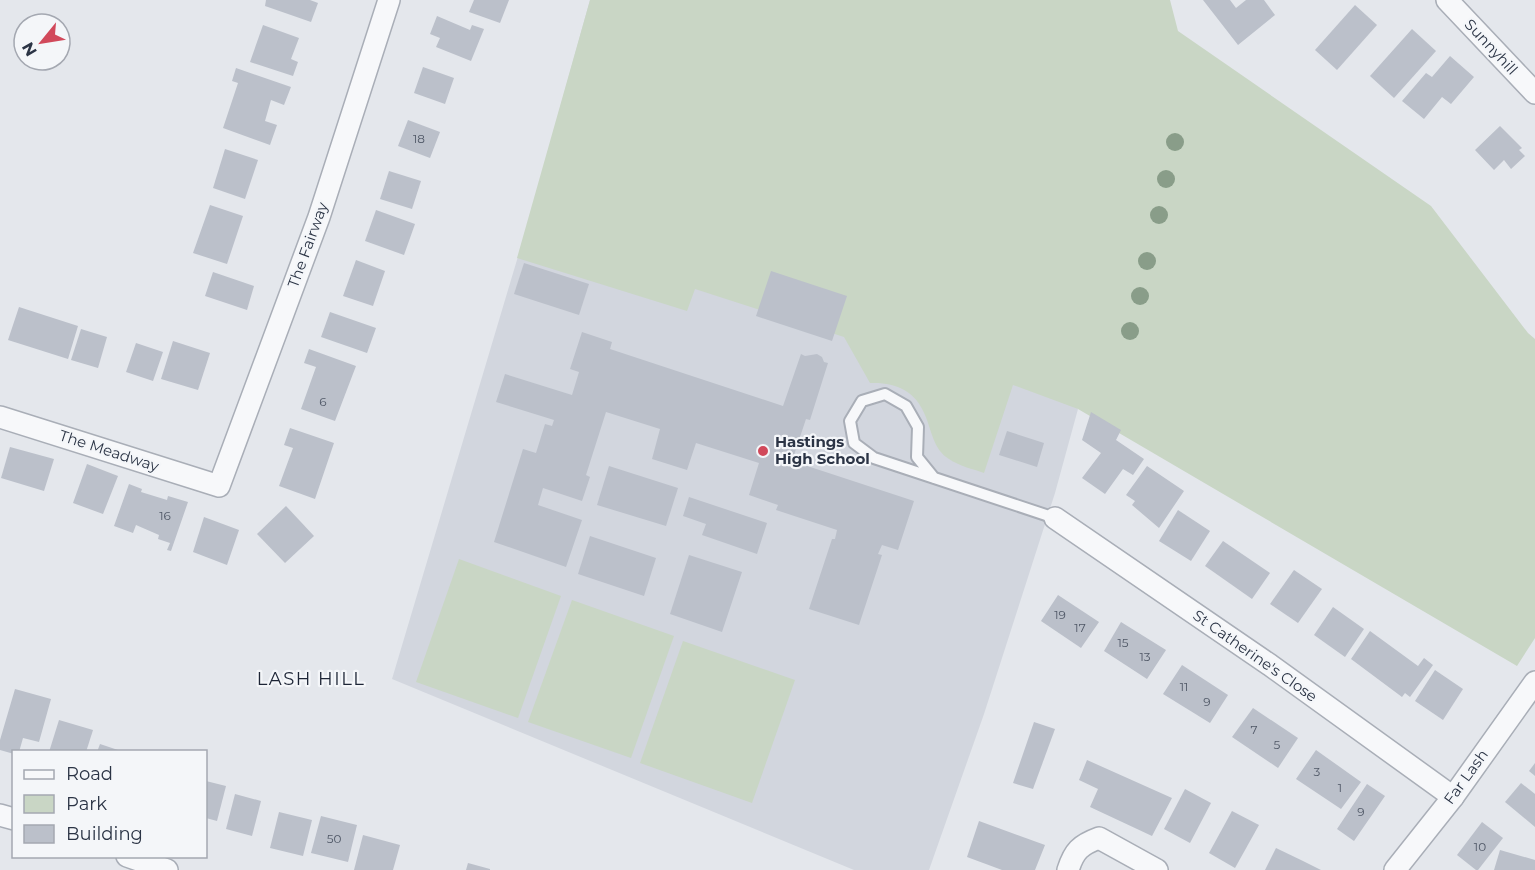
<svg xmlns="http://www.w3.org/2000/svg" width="1535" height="870" font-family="Montserrat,sans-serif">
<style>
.built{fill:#d2d6de}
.green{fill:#c9d6c5}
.building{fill:#bbc0ca}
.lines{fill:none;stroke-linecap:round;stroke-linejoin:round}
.lane-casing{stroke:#a9aeb7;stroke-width:14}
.street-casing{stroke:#a9aeb7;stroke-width:24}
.lane{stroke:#f7f8fa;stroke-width:10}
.street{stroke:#f7f8fa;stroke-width:21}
.tree{fill:#899d89}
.poi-dot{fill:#d1495b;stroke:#f4f6f9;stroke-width:2}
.labels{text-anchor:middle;stroke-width:4.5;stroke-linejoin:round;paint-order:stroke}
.number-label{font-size:12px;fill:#4f5766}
.street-label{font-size:15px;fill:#2b3445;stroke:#f4f6f9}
.poi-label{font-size:15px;font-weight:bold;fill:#2b3445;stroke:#f4f6f9;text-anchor:start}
.quarter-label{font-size:18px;letter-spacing:1.5px;fill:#1d2536;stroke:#f4f6f9}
</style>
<rect width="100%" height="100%" fill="#e4e7ec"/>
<!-- built -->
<polygon class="built" points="590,0 1078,409 1055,493 984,714 929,870 854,870 392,679 528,223"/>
<!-- green -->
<g class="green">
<path d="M590 0H1170L1178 31 1431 206 1528 333 1535 339V638L1517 666 1078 409 1013 385 984 473C973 469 959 466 949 459 933 449 932 431 925 415 915 390 895 382 870 383L844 337 695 289 687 311 517 258Z"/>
<polygon points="459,559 561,596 518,718 416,682"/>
<polygon points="572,600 674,636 631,758 528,722"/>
<polygon points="683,641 795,680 752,803 640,763"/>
</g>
<!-- building -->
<g class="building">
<polygon points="266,0 310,0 318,3 311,22 265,6"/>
<polygon points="474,0 509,0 500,23 469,12"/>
<polygon points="1203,0 1230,0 1236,8 1246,0 1264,0 1275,15 1238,45"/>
<polygon points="1355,5 1377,25 1337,70 1315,50"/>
<polygon points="437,16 470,30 472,25 484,29 471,61 436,47 440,38 430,34"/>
<polygon points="263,25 299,38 291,59 298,62 293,76 250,62"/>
<polygon points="1412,29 1436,51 1394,98 1370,76"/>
<polygon points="1450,56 1474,77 1451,104 1442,97 1424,119 1402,101 1426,73 1432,77"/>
<polygon points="423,67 454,78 445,104 414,93"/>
<polygon points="236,68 291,87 284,105 271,100 265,121 277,125 270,145 223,128 238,83 232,81"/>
<polygon points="408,120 440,132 430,158 398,146"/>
<polygon points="1500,126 1522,148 1519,150 1525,156 1511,169 1504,160 1494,170 1475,150"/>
<polygon points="225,149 258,160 245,199 213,188"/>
<polygon points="389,171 421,181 412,209 380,199"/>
<polygon points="210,205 243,216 227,264 193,253"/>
<polygon points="376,210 415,224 404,255 365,241"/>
<polygon points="356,260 385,271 373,306 343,296"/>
<polygon points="524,263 589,284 579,315 514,294"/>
<polygon points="771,271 847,296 832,341 756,316"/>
<polygon points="213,272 254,286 247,310 205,296"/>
<polygon points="19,307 78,326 68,359 8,340"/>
<polygon points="330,312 376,328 367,353 321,337"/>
<polygon points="81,329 107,337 98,368 71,360"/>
<polygon points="582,332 612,342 610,349 783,406 801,354 805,356 817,354 822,357 824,362 828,363 810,420 806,419 792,461 914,501 898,550 882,545 878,554 882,555 859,625 809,609 832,539 835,539 837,530 776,510 778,505 749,495 759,463 696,443 687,470 652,459 660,429 606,412 586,475 590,477 582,501 543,488 538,505 582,520 566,567 494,542 523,449 536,453 545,424 552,426 554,420 496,402 505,374 572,395 579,372 570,369"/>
<polygon points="173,341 210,353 198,390 161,379"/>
<polygon points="136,343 163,352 153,381 126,372"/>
<polygon points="309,349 356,366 335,421 301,409 316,367 304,363"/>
<polygon points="1091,412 1121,430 1116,440 1144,459 1133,475 1123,469 1105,494 1082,478 1101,453 1082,440"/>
<polygon points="290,428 334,443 315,499 279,486 293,448 284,445"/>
<polygon points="1007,431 1044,443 1037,467 999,455"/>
<polygon points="10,447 54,459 44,491 1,478"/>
<polygon points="87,464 118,476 103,514 73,503"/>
<polygon points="609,466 678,488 666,526 597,505"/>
<polygon points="1147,466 1184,491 1159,528 1132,505 1135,501 1126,495"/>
<polygon points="129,484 142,489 141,492 167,500 168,496 188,502 171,551 167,550 170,543 158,539 159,535 136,525 133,533 114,526"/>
<polygon points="689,497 767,523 757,554 702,535 706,524 683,516"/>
<polygon points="286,506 314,536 285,563 257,534"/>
<polygon points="1178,510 1210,531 1191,561 1159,541"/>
<polygon points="204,517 239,530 227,565 193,552"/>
<polygon points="590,536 656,558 644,596 578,574"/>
<polygon points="1223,541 1270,573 1252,599 1205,566"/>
<polygon points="689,555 742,572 722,632 670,614"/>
<polygon points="1294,570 1322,589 1298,623 1270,604"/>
<polygon points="1058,595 1099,622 1081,648 1041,621"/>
<polygon points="1333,607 1364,629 1345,657 1314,635"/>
<polygon points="1121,622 1166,650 1147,679 1104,651"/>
<polygon points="1370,631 1418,666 1424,658 1433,665 1410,697 1405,693 1402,697 1351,659"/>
<polygon points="1182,665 1228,695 1210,723 1163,694"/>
<polygon points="1435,670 1463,689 1443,720 1415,701"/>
<polygon points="15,689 51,699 39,742 23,738 19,752 14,752 14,754 0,750 0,740"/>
<polygon points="1253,708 1298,738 1278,768 1232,737"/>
<polygon points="59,720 93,730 86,752 49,752"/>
<polygon points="1034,722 1055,729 1033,789 1013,783"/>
<polygon points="100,744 121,751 121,752 97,752"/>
<polygon points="1316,750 1361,782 1341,809 1296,779"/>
<polygon points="1087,760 1172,798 1152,836 1090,807 1098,789 1079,780"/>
<polygon points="1535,763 1535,776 1529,771"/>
<polygon points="206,781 226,786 217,821 206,818"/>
<polygon points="1521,783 1535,794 1535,827 1505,802"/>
<polygon points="1367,784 1385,796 1354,841 1337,829"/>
<polygon points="1185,789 1211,803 1190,843 1164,829"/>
<polygon points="235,794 261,801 252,836 226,829"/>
<polygon points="1232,811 1259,825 1235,868 1209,853"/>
<polygon points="279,812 312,820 303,856 270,848"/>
<polygon points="321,816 357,825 348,862 311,853"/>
<polygon points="979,821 1045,845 1035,870 1002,870 967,857"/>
<polygon points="1482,822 1503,838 1478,870 1476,870 1457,855"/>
<polygon points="363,835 400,845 393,870 354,870"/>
<polygon points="1276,848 1303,861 1321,870 1265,870"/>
<polygon points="1500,850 1535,860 1535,870 1494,870"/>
<polygon points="468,863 490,869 490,870 466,870"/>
</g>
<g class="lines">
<defs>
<polyline id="lane" points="934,478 917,457 918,427 906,406 885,394 862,401 850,421 854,443 874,458 1055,518"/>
<g id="street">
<polyline points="1447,0 1535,93"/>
<polyline points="0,417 219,486 319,217 389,0"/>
<polyline points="1055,518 1270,665 1453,797"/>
<polyline points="0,815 14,819"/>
<polyline points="127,856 167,870"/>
<path d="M1068 870C1074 851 1080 845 1099 838L1157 870"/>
<polyline points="1395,870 1453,797 1535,682"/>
</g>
</defs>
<!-- lane casing -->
<use href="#lane" class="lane-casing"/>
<!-- street casing -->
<use href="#street" class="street-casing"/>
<!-- lane -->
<use href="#lane" class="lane"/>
<!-- street -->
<use href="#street" class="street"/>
</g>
<!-- trees -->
<g class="tree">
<circle cx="1175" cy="142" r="9"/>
<circle cx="1166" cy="179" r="9"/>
<circle cx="1159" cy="215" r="9"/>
<circle cx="1147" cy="261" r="9"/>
<circle cx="1140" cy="296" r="9"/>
<circle cx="1130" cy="331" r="9"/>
</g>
<!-- markers -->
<circle class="poi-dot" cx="763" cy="451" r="6"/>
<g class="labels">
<!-- number labels -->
<g class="number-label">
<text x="419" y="143">18</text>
<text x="323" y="406">6</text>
<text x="165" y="520">16</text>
<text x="1060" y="619">19</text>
<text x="1080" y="632">17</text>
<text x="1123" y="647">15</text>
<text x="1145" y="661">13</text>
<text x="1184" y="691">11</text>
<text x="1207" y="706">9</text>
<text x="1254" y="734">7</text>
<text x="1277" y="749">5</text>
<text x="1317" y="776">3</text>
<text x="1340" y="792">1</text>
<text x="1361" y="816">9</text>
<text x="334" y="843">50</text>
<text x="1480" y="851">10</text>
</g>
<!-- street labels -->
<g class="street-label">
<text transform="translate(1491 47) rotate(47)" y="5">Sunnyhill</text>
<text transform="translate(308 245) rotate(-70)" y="5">The Fairway</text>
<text transform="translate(109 451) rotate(18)" y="5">The Meadway</text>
<text transform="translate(1255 656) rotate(35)" y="5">St Catherine's Close</text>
<text transform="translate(1466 777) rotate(-54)" y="5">Far Lash</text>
</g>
<!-- poi labels -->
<g class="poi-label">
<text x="775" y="447">Hastings<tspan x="775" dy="17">High School</tspan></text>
</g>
<!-- quarter labels -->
<g class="quarter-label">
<text x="311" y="685">LASH HILL</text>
</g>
</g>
<!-- legend -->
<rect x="12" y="750" width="195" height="108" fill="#f4f6f9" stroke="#a4a8b1" stroke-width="1.5"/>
<rect x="24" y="770" width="30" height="9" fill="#f7f8fa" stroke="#a4a8b1" stroke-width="1.5"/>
<text x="66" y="780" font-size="18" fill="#2b3445">Road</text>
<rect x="24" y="795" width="30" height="18" fill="#c9d6c5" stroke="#a4a8b1" stroke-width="1.5"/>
<text x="66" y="810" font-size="18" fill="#2b3445">Park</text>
<rect x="24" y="825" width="30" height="18" fill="#bbc0ca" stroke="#a4a8b1" stroke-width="1.5"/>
<text x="66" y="840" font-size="18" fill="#2b3445">Building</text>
<!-- north arrow -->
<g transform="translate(42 42) rotate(240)"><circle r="28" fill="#f4f6f9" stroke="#a4a8b1" stroke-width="1.5"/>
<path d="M0-4.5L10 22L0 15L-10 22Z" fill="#d1495b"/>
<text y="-9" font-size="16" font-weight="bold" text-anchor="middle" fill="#2b3445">N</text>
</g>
</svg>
